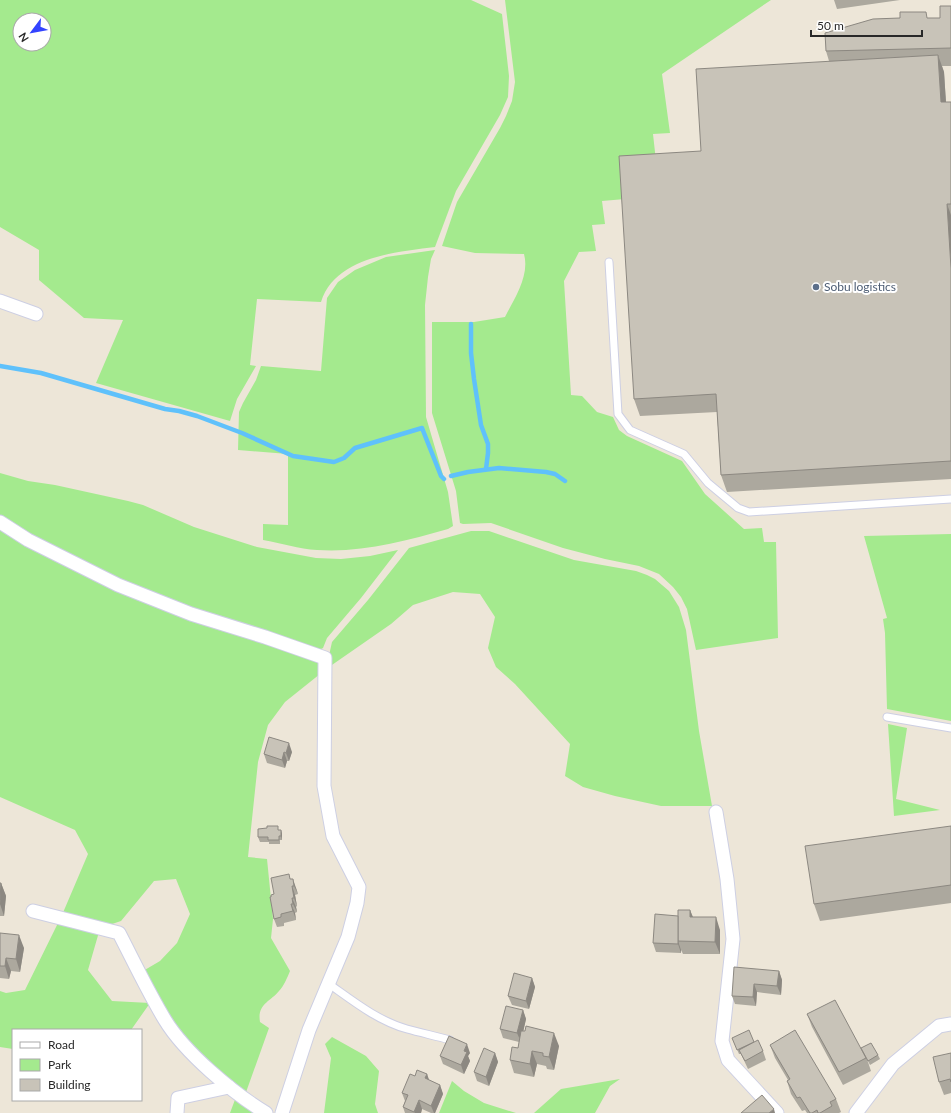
<svg xmlns="http://www.w3.org/2000/svg" width="951" height="1113" font-family="Lato,sans-serif">
<style>
.green{fill:#a4ea8e;fill-rule:evenodd}
.lines{fill:none;stroke-linecap:round;stroke-linejoin:round}
.stream{stroke:#5fc1fb;stroke-width:4.5}
.service-casing{stroke:#cdcfe3;stroke-width:9}
.minor-casing{stroke:#cdcfe3;stroke-width:15}
.service{stroke:#fff;stroke-width:7}
.minor{stroke:#fff;stroke-width:13}
.wall{fill:#aca89e}
.shaded-wall{fill:#8c8881}
.building{fill:#c8c3b8;stroke:#8c8881}
.service-dot{fill:#5c6f8a;stroke:#fff;stroke-width:1.5}
.labels{text-anchor:middle;stroke-width:4;stroke-linejoin:round;paint-order:stroke}
.service-label{font-size:12px;fill:#4e5e75;stroke:#fff;text-anchor:start}
</style>
<rect width="100%" height="100%" fill="#ede6d8"/>
<!-- green -->
<g class="green">
<path d="M0 0H471L502 14 509 76 508 97 500 115 456 191 435 247C396 252 335 257 321 302L257 299 250 365 256 366 237 399 230 421 96 383 123 320 84 318 39 280V250L0 227ZM20 20H44V44H20Z"/>
<path d="M505 0H771L662 74 670 133 653 134 657 170 625 199 602 201 605 224 592 225 596 251 579 252 564 281 571 395 582 396 597 412 613 417 619 430 627 436 682 461 705 494 744 529 762 528 764 542H776L778 638 696 650 687 609 681 597 673 587 659 574 639 566 605 559 563 548 491 523 463 524 460 523 456 491 432 413V322H474L505 317C514 299 530 276 524 254L475 253 442 246 457 202 500 128 506 116 512 101 515 82Z"/>
<path d="M435 250 431 259 428 277 425 305 426 417 448 492 453 526 448 529C405 541 362 553 317 550 299 549 281 543 263 540V524L288 525V454L238 450 239 412 243 403 256 380 261 366 321 371 327 298 338 282 355 270 386 257Z"/>
<polygon points="0,473 28,481 55,485 128,501 143,505 194,527 257,547 316,558 341,559 370,556 398,550 361,598 327,638 323,648 319,650 193,611 88,565 0,518"/>
<path d="M0 524 15 535 318 662 320 665V674L285 702 268 725 258 762 248 857 267 859 273 919 271 938 290 971C287 978 284 986 279 991 270 1002 257 1004 260 1022L269 1028 245 1095 179 1034 143 971 160 961 177 943 190 914 176 879 154 881 121 921 109 925 62 915 88 854 75 830 0 797Z"/>
<polygon points="471,531 489,531 574,560 636,571 647,575 655,579 669,591 679,607 686,630 699,731 712,806 661,806 615,796 583,787 565,776 570,744 515,684 496,667 488,648 495,617 480,594 453,592 413,605 391,624 329,667 330,651 332,642 368,600 409,548"/>
<polygon points="951,534 951,721 887,709 885,633 883,619 887,618 864,536"/>
<polygon points="888,724 907,728 896,799 940,810 894,816"/>
<polygon points="58,923 99,932 88,970 112,1001 150,1003 131,1030 13,1030 13,1049 0,1047 0,991 6,993 25,990"/>
<polygon points="332,1037 366,1056 379,1071 375,1104 378,1113 324,1113 331,1058 325,1044"/>
<polygon points="620,1079 610,1086 595,1113 534,1113 561,1089"/>
<polygon points="452,1081 464,1091 484,1103 516,1113 439,1113"/>
<polygon points="236,1097 259,1113 230,1113"/>
</g>
<g class="lines">
<!-- stream -->
<g class="stream">
<polyline points="471,324 471,353 474,379 481,425 488,444 488,453 486,469"/>
<polyline points="0,366 41,373 165,409 179,411 197,416 242,433 293,456 334,462 344,458 355,448 422,428 441,476 444,479"/>
<polyline points="451,476 468,472 499,468 546,472 555,474 565,481"/>
</g>
<defs>
<g id="service">
<polyline points="609,262 618,414 630,430 684,454 708,483 738,508 749,512 951,499"/>
<polyline points="887,717 951,728"/>
<path d="M329 984C353 1001 378 1021 407 1029 421 1033 436 1036 450 1040"/>
</g>
<g id="minor">
<polyline points="0,301 36,314"/>
<polyline points="0,522 28,540 118,585 191,614 265,637 325,658 324,786 333,836 359,887 357,903 348,937 309,1030 282,1113"/>
<polyline points="716,812 727,879 733,939 722,1041 728,1060 777,1113"/>
<path d="M33 911 119 933C134 962 148 992 165 1020 185 1053 233 1093 266 1113"/>
<polyline points="177,1113 178,1098 229,1087"/>
<polyline points="856,1113 893,1064 939,1026 951,1024"/>
</g>
</defs>
<!-- service casing -->
<use href="#service" class="service-casing"/>
<!-- minor casing -->
<use href="#minor" class="minor-casing"/>
<!-- service -->
<use href="#service" class="service"/>
<!-- minor -->
<use href="#minor" class="minor"/>
</g>
<!-- wall -->
<g class="wall">
<polygon points="834,0 900,0 837,9"/>
<polygon points="951,6 951,66 942,66 944,72 946,102 951,102 951,479 727,492 721,475 717,412 640,416 634,399 701,151 829,61 826,51 929,18 940,18"/>
<polygon points="292,752 289,761 287,761 285,768 267,763 264,754"/>
<polygon points="951,826 951,903 820,921 814,904"/>
<polygon points="279,830 281,830 282,834 282,840 280,840 280,844 269,844 269,842 260,842 258,837"/>
<polygon points="291,879 296,888 298,894 295,895 297,906 296,907 297,912 295,913 296,920 284,923 284,926 277,927 274,919 271,897"/>
<polygon points="0,883 1,883 6,896 4,916 0,916"/>
<polygon points="690,910 693,917 720,930 720,954 683,954 681,950 681,953 656,952 653,943 678,916"/>
<polygon points="0,932 0,933 24,948 20,972 11,971 9,979 0,978"/>
<polygon points="779,971 782,980 781,995 757,992 756,1006 735,1004 732,996"/>
<polygon points="532,978 535,987 529,1009 512,1005 508,996"/>
<polygon points="523,1010 526,1019 523,1031 559,1046 554,1070 547,1069 546,1066 537,1064 534,1077 514,1073 510,1060 518,1048 519,1042 503,1038 500,1029"/>
<polygon points="807,1014 862,1051 878,1055 880,1059 870,1065 867,1059 871,1071 843,1085 812,1027"/>
<polygon points="732,1038 754,1042 763,1051 766,1060 748,1069 741,1054 739,1054"/>
<polygon points="770,1045 836,1099 841,1112 839,1113 807,1113 805,1110 802,1111 791,1094 787,1081 788,1080 775,1058"/>
<polygon points="470,1053 468,1056 470,1061 464,1074 443,1064 440,1056"/>
<polygon points="495,1053 498,1062 489,1086 477,1081 474,1072"/>
<polygon points="951,1053 951,1093 944,1095 939,1082"/>
<polygon points="427,1074 429,1080 440,1085 443,1094 435,1113 431,1113 422,1109 421,1113 405,1113 403,1107 405,1101 402,1093 415,1076"/>
</g>
<!-- shaded-wall -->
<g class="shaded-wall">
<polygon points="938,55 944,72 947,119 941,102"/>
<polygon points="947,204 951,215 951,268"/>
<polygon points="289,743 292,752 289,761 286,753"/>
<polygon points="284,752 287,761 285,768 282,760"/>
<polygon points="281,830 282,834 282,840 281,836"/>
<polygon points="293,879 298,894 294,886"/>
<polygon points="1,883 6,896 4,916 0,904"/>
<polygon points="292,886 295,895 297,906 294,898"/>
<polygon points="292,898 296,907 297,912 293,904"/>
<polygon points="291,904 295,913 296,920 293,911"/>
<polygon points="690,910 695,923 690,917"/>
<polygon points="716,917 720,930 720,954 715,942"/>
<polygon points="19,935 24,948 20,972 16,959"/>
<polygon points="678,941 681,950 681,953 678,944"/>
<polygon points="6,958 11,971 9,979 5,966"/>
<polygon points="779,971 782,980 781,995 777,986"/>
<polygon points="532,978 535,987 529,1009 526,1001"/>
<polygon points="754,984 757,992 756,1006 753,997"/>
<polygon points="523,1010 526,1019 521,1042 517,1033"/>
<polygon points="554,1033 559,1046 554,1070 549,1057"/>
<polygon points="467,1044 470,1053 468,1056 470,1061 464,1074 461,1065 464,1051"/>
<polygon points="532,1051 537,1064 534,1077 530,1064"/>
<polygon points="495,1053 498,1062 489,1086 486,1077"/>
<polygon points="427,1074 430,1083 425,1078"/>
<polygon points="440,1085 443,1094 435,1113 434,1113 431,1106"/>
<polygon points="419,1100 422,1109 421,1113 415,1113 414,1112"/>
<polygon points="774,1109 775,1113 769,1113"/>
</g>
<!-- building -->
<g class="building">
<polygon points="940,6 951,6 951,48 826,51 825,33 873,19 900,18 900,12 926,12 927,18 940,18"/>
<polygon points="938,55 941,102 951,102 951,204 947,204 951,268 951,461 721,475 716,394 634,399 619,156 701,151 696,69"/>
<polygon points="269,737 289,743 286,753 284,752 282,760 264,754"/>
<polygon points="267,826 278,826 278,830 281,830 281,836 279,836 279,840 268,840 268,837 258,837 258,829 267,828"/>
<polygon points="951,826 951,885 814,904 805,846"/>
<polygon points="289,874 290,879 293,879 294,886 292,886 294,898 292,898 293,904 291,904 293,911 281,914 281,917 274,919 270,897 271,897 271,895 274,894 271,878"/>
<polygon points="0,883 1,883 0,900"/>
<polygon points="678,910 690,910 690,917 716,917 715,942 678,941"/>
<polygon points="655,914 678,916 678,944 653,943"/>
<polygon points="0,933 19,935 16,959 6,958 5,966 0,966"/>
<polygon points="734,967 779,971 777,986 754,984 753,997 732,996"/>
<polygon points="514,973 532,978 526,1001 508,996"/>
<polygon points="835,1000 866,1058 839,1072 807,1014"/>
<polygon points="506,1006 523,1010 517,1033 500,1029"/>
<polygon points="526,1026 554,1033 549,1057 543,1056 543,1053 532,1051 530,1064 510,1060 512,1047 518,1048 521,1031 525,1031"/>
<polygon points="749,1030 754,1042 737,1050 732,1038"/>
<polygon points="795,1030 836,1099 830,1102 832,1106 820,1113 818,1113 817,1110 812,1113 810,1113 800,1097 797,1098 787,1081 790,1079 770,1045"/>
<polygon points="449,1036 467,1044 464,1051 467,1052 461,1065 440,1056"/>
<polygon points="758,1040 763,1051 745,1061 739,1050"/>
<polygon points="871,1043 878,1055 868,1061 861,1048"/>
<polygon points="484,1048 495,1053 486,1077 474,1072"/>
<polygon points="951,1053 951,1082 950,1079 939,1082 933,1057"/>
<polygon points="417,1070 427,1074 425,1078 440,1085 431,1106 419,1100 414,1112 403,1107 408,1095 402,1093 410,1074 415,1076"/>
<polygon points="762,1095 774,1109 769,1113 741,1113"/>
</g>
<!-- markers -->
<circle class="service-dot" cx="816" cy="287" r="4"/>
<g class="labels">
<!-- service labels -->
<g class="service-label">
<text x="824" y="291">Sobu logistics</text>
</g>
</g>
<!-- legend -->
<rect x="12" y="1029" width="130" height="72" fill="#ffffff" stroke="#a9a9a9"/>
<rect x="20" y="1042" width="20" height="6" fill="#ffffff" stroke="#a9a9a9"/>
<text x="48" y="1049" font-size="12" fill="#282828">Road</text>
<rect x="20" y="1059" width="20" height="12" fill="#a4ea8e" stroke="#a9a9a9"/>
<text x="48" y="1069" font-size="12" fill="#282828">Park</text>
<rect x="20" y="1079" width="20" height="12" fill="#c8c3b8" stroke="#a9a9a9"/>
<text x="48" y="1089" font-size="12" fill="#282828">Building</text>
<!-- north arrow -->
<g transform="translate(32 32) rotate(238)"><circle r="19" fill="#ffffff" stroke="#a9a9a9"/>
<path d="M0-3L7 15L0 10L-7 15Z" fill="#3343ff"/>
<text y="-6" font-size="11" font-weight="bold" text-anchor="middle" fill="#282828">N</text>
</g>
<!-- scale -->
<path d="M811 30v6h111v-6" fill="none" stroke="#282828" stroke-width="2"/>
<text x="817" y="30" font-size="12" fill="#282828" stroke="#ffffff" stroke-width="3" paint-order="stroke">50 m</text>
</svg>
